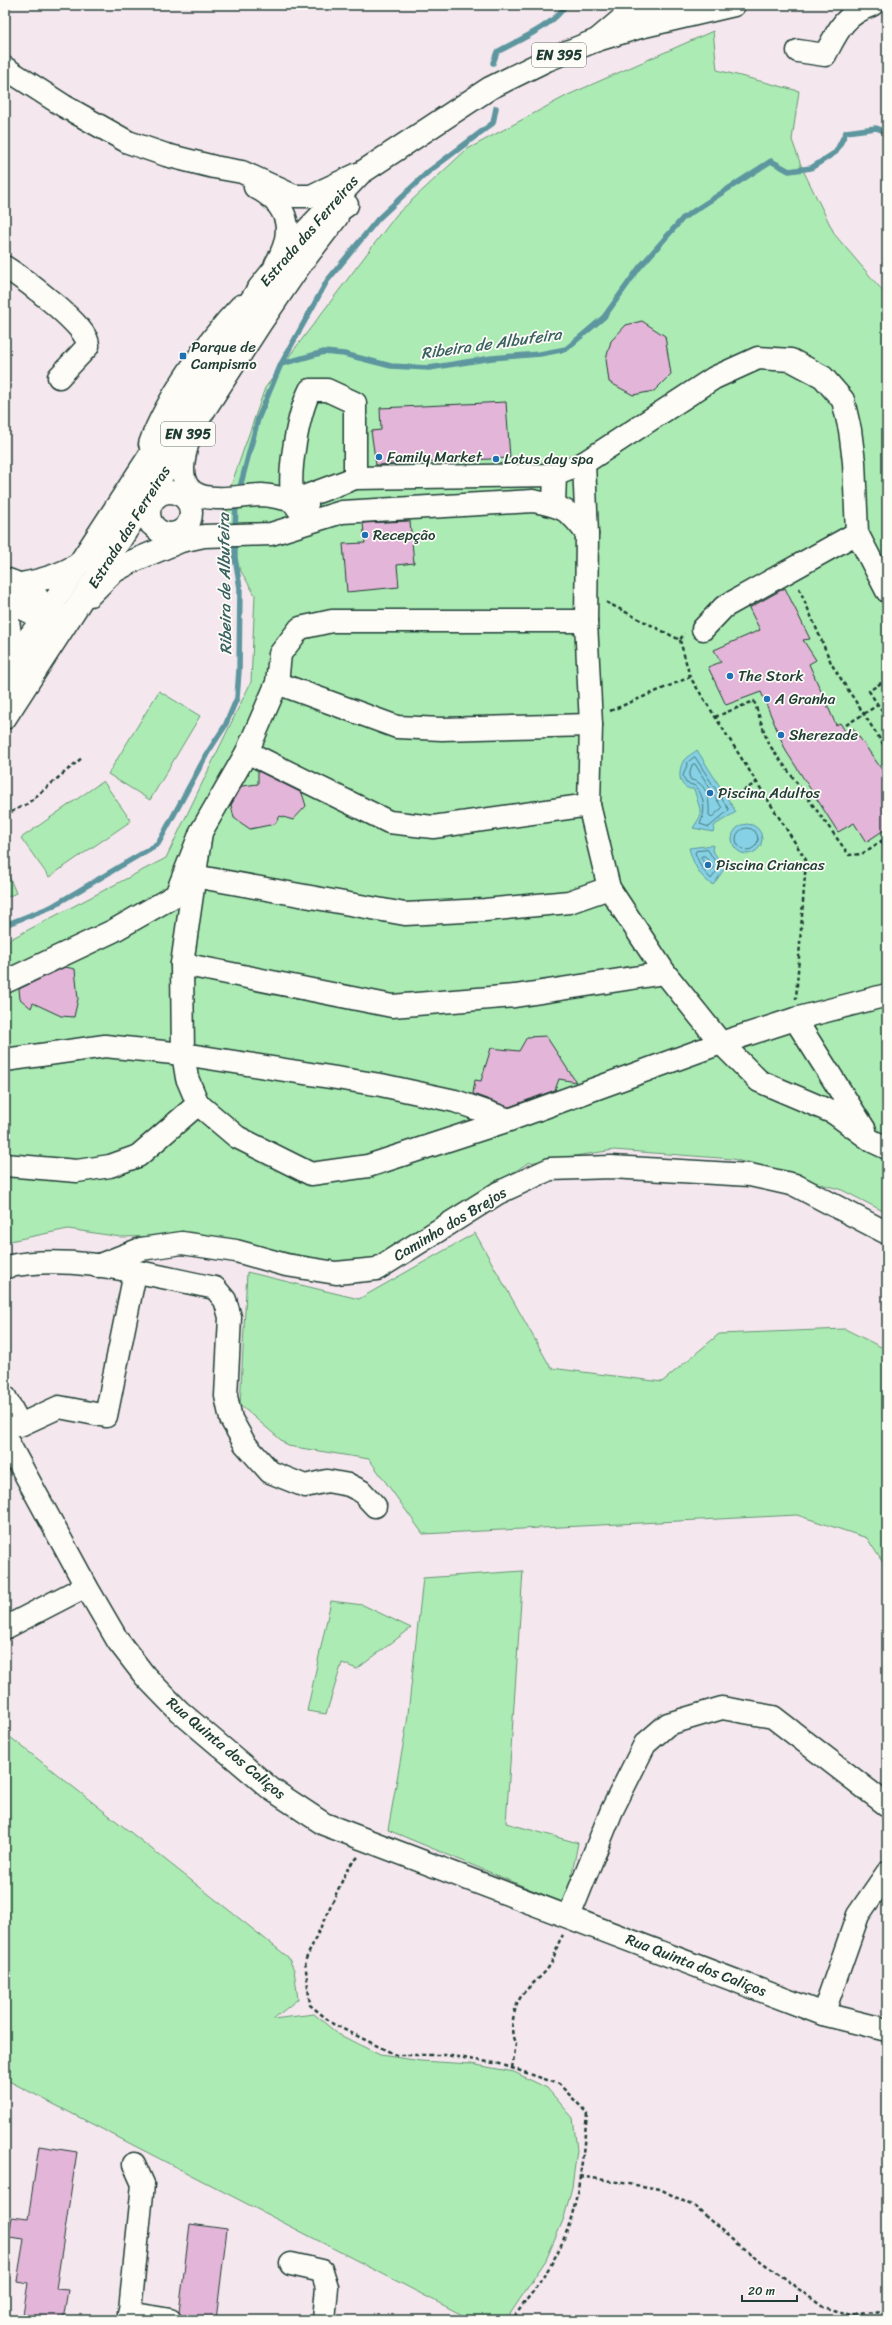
<svg xmlns="http://www.w3.org/2000/svg" width="892" height="2325" font-family="Sriracha,sans-serif">
<style>
.green{fill:#acecb4;stroke:#669474}
.water{fill:#86d1e5;stroke:#5d969e}
.lines{fill:none;stroke-linecap:round;stroke-linejoin:round}
.shore{stroke:#48787b;stroke-width:1}
.stream{stroke:#5d969e;stroke-width:5.5}
.building{fill:#e3b5d8;stroke:#1f3d34}
.minor-casing{stroke:#1f3d34;stroke-width:25}
.major-casing{stroke:#1f3d34;stroke-width:25}
.path{stroke:#1f3d34;stroke-width:2.5;stroke-dasharray:4 3;stroke-linecap:butt}
.minor{stroke:#fdfcf7;stroke-width:22}
.major{stroke:#fdfcf7;stroke-width:22}
.poi-dot{fill:#1f6fb2;stroke:#fdfcf7;stroke-width:1.5}
.labels{text-anchor:middle;stroke-width:3.5;stroke-linejoin:round;paint-order:stroke}
.shield{fill:#fdfcf7;stroke:#62766e;stroke-width:1}
.shield-label{font-size:14px;font-weight:bold;fill:#1f3d34}
.street-label{font-size:15px;fill:#1f3d34;stroke:#fdfcf7}
.poi-label{font-size:15px;fill:#1f3d34;stroke:#fdfcf7;text-anchor:start}
.water-label{font-size:16px;font-style:italic;fill:#396260;stroke:#fdfcf7}
</style>
<rect width="100%" height="100%" fill="#f5e7ee"/>
<filter id="ink" filterUnits="userSpaceOnUse"><feTurbulence type="fractalNoise" baseFrequency=".025" numOctaves="2"/><feDisplacementMap in="SourceGraphic" scale="8" xChannelSelector="R" yChannelSelector="G"/><feConvolveMatrix kernelMatrix="1 2 1 2 8 2 1 2 1" color-interpolation-filters="sRGB"/></filter>
<g filter="url(#ink)">
<!-- green -->
<g class="green">
<polygon points="713,31 717,70 799,91 792,140 802,168 835,235 887,296 887,1213 842,1190 733,1159 614,1150 528,1163 378,1258 337,1263 201,1235 121,1237 68,1229 5,1242 5,942 166,858 251,682 255,595 229,551 226,500 265,388 397,214 466,150 568,95"/>
<polygon points="159,691 200,716 150,800 108,774"/>
<polygon points="103,781 131,821 49,877 21,838"/>
<polygon points="5,867 16,893 5,898"/>
<polygon points="475,1233 551,1368 662,1382 719,1334 845,1329 887,1350 887,1569 867,1538 797,1515 423,1534 369,1459 288,1446 240,1405 247,1272 359,1299"/>
<polygon points="523,1571 506,1823 578,1843 566,1904 388,1830 407,1723 423,1578"/>
<polygon points="331,1601 363,1605 411,1628 357,1669 342,1663 326,1714 307,1711"/>
<polygon points="5,1733 288,1957 294,1970 298,1999 273,2019 314,2014 338,2034 380,2055 421,2061 471,2064 514,2072 547,2088 573,2118 577,2150 572,2187 564,2218 546,2260 506,2320 472,2320 5,2079"/>
</g>
<!-- water -->
<g class="water">
<path d="M697 750 736 812 715 825 713 832 693 828 700 817V809L694 789C678 790 677 771 684 760 687 756 694 753 697 750Z"/>
<circle cx="747" cy="839" r="15"/>
<path d="M713 845 712 850 725 868 713 885C699 877 693 863 689 848Z"/>
</g>
<g class="lines">
<!-- shore -->
<g class="shore">
<path d="M695 757 729 810 709 827 700 824C706 812 705 798 696 786L686 783 683 776 688 762Z"/>
<path d="M695 764 722 808 712 817 709 815C710 801 707 782 691 780L689 776 692 765Z"/>
<circle cx="747" cy="839" r="11"/>
<polygon points="708,850 719,868 711,879 702,869 695,853 696,851"/>
<polygon points="702,856 705,856 713,867 711,871 709,870 701,858"/>
</g>
<!-- stream -->
<g class="stream">
<path d="M493 63 497 52C515 42 557 24 565 5"/>
<polyline points="281,364 327,281 378,219 428,172 493,123 496,108"/>
<polyline points="239,491 258,419 281,364 324,352 344,354 391,366 429,368 492,358 540,354 566,349 604,317 639,268 683,218 771,161 789,171 811,168 836,152 846,132 876,128 887,132"/>
<polyline points="235,531 236,502"/>
<polyline points="5,925 51,907 158,844 208,752 225,726 237,698 239,670 240,588 235,558 235,540"/>
</g>
</g>
<!-- building -->
<g class="building">
<polygon points="642,321 665,336 671,374 654,391 633,395 609,382 606,359 611,341 626,325"/>
<polygon points="506,402 510,458 376,465 371,431 381,430 380,408"/>
<polygon points="410,521 414,563 397,565 399,587 347,592 343,544 365,543 363,523"/>
<polygon points="785,588 810,639 803,640 816,660 809,664 836,725 840,723 847,734 853,728 887,777 887,828 866,842 854,823 838,832 786,751 761,692 726,705 708,667 721,662 714,650 760,630 749,608"/>
<polygon points="258,771 302,793 306,806 293,820 280,816 275,824 250,829 234,818 231,805 242,786 258,784"/>
<polygon points="65,967 75,969 78,999 74,1017 61,1016 33,1003 31,1008 20,999 19,989"/>
<polygon points="546,1036 576,1082 559,1079 555,1090 509,1107 473,1094 475,1080 481,1081 491,1048 519,1051 527,1037"/>
<polygon points="39,2146 77,2152 56,2289 68,2290 63,2320 23,2315 28,2283 17,2281 24,2239 9,2237 12,2217 28,2219"/>
<polygon points="190,2224 227,2229 216,2320 182,2320 179,2312"/>
</g>
<g class="lines">
<defs>
<g id="minor">
<polyline points="597,40 629,13 662,5"/>
<path d="M798 51 825 55C838 30 844 15 872 5"/>
<polyline points="5,68 64,106 128,142 166,155 214,167 242,172 294,196 311,196 358,174"/>
<path d="M255 187C290 205 295 231 276 264"/>
<polyline points="319,225 347,205"/>
<path d="M5 267C21 277 91 328 88 346L59 377"/>
<path d="M190 436C180 465 175 497 216 498 232 499 247 495 262 495 277 496 293 501 307 504"/>
<path d="M150 444C166 400 208 340 241 306"/>
<polyline points="584,463 587,534 586,621 591,725 589,805 609,888 665,973 721,1043 759,1081 834,1113 872,1141 887,1148"/>
<polyline points="141,490 139,500 151,524"/>
<circle cx="170" cy="513" r="21"/>
<polyline points="293,501 355,478 555,475"/>
<polyline points="554,504 555,475 584,463 714,378 758,358 791,360 823,377 843,400 850,430 854,462 857,533 887,591"/>
<path d="M301 513C299 509 294 504 293 500 287 473 298 415 310 390H327L355 403V478"/>
<path d="M5 579C79 602 34 656 5 696"/>
<path d="M21 584C43 580 69 573 86 558"/>
<path d="M90 595 113 572 133 561 181 541 204 536 271 534 342 512 533 501C562 506 570 510 587 534"/>
<path d="M5 596C22 609 39 621 61 616"/>
<polyline points="5,596 13,658"/>
<polyline points="703,629 724,607 857,533"/>
<polyline points="277,683 397,727 442,729 591,725"/>
<polyline points="247,752 389,822 433,827 589,805"/>
<polyline points="201,832 182,964 183,1054 187,1078 198,1104 237,1137 311,1174 368,1166 509,1120 721,1043 795,1019 887,995"/>
<polyline points="183,887 194,876 405,914 485,910 569,902 609,888"/>
<polyline points="182,964 392,1006 515,996 665,973"/>
<polyline points="5,982 113,931 176,895 201,832 247,752 277,683 280,654 300,628 332,621 586,621"/>
<polyline points="795,1019 865,1130"/>
<polyline points="5,1060 105,1046 183,1054 381,1085 455,1101 509,1120"/>
<polyline points="5,1165 77,1171 110,1166 138,1156 198,1104"/>
<polyline points="97,1266 141,1249 182,1243 236,1251 286,1265 336,1273 377,1269 498,1193 550,1169 611,1167 750,1175 795,1185 887,1233"/>
<path d="M5 1267C71 1252 149 1275 215 1288L225 1300 230 1317 226 1396 231 1419 245 1444 270 1472 305 1486 327 1481 349 1485 361 1491 375 1506"/>
<polyline points="5,1397 20,1425 59,1407 106,1416 135,1273"/>
<polyline points="5,1437 86,1586 118,1641 145,1676 179,1711 271,1789 324,1824 823,2014 887,2030"/>
<polyline points="5,1628 86,1586"/>
<polyline points="569,1916 612,1810 645,1744 668,1724 722,1708 773,1717 887,1805"/>
<polyline points="823,2014 858,1915 887,1873"/>
<polyline points="291,2264 322,2271 327,2287 324,2320"/>
<polyline points="129,2313 170,2320"/>
<polyline points="129,2320 143,2184 134,2164"/>
</g>
<g id="major">
<polyline points="5,669 45,616 259,288 301,236 361,173 490,88 547,60 597,40 640,27 734,5"/>
<polyline points="5,718 260,324 298,268 337,217"/>
</g>
</defs>
<!-- minor casing -->
<use href="#minor" class="minor-casing"/>
<!-- major casing -->
<use href="#major" class="major-casing"/>
<!-- path -->
<g class="path">
<polyline points="799,588 832,665 887,750"/>
<polyline points="606,602 680,640 684,633"/>
<polyline points="680,640 690,677 806,860 796,999"/>
<polyline points="887,679 869,691 887,719"/>
<polyline points="610,711 690,677"/>
<polyline points="715,717 754,701 768,743 849,855 862,854 887,837"/>
<polyline points="846,725 878,705"/>
<polyline points="743,791 757,782"/>
<polyline points="5,815 27,804 83,757"/>
<polyline points="881,841 887,851"/>
<path d="M358 1857 349 1866 305 1961 310 2005 333 2024 396 2055H446L500 2064 559 2084 587 2113C582 2163 579 2215 554 2259 543 2280 526 2300 512 2320"/>
<path d="M512 2068 516 2044C508 2033 514 2006 522 1995 530 1984 543 1977 550 1965 556 1955 556 1945 563 1935"/>
<polyline points="580,2176 660,2189 695,2207 736,2243 823,2307 852,2315 887,2310"/>
</g>
<!-- minor -->
<use href="#minor" class="minor"/>
<!-- major -->
<use href="#major" class="major"/>
</g>
</g>
<!-- markers -->
<g class="poi-dot">
<rect x="179" y="352" width="8" height="8" rx="2"/>
<circle cx="379" cy="457" r="4"/>
<circle cx="496" cy="459" r="4"/>
<circle cx="365" cy="535" r="4"/>
<circle cx="730" cy="676" r="4"/>
<circle cx="767" cy="699" r="4"/>
<circle cx="781" cy="735" r="4"/>
<circle cx="710" cy="793" r="4"/>
<circle cx="708" cy="865" r="4"/>
</g>
<g class="labels">
<!-- shield labels -->
<g class="shield">
<rect x="532" y="43" width="54" height="24" rx="3"/>
<rect x="161" y="422" width="54" height="24" rx="3"/>
</g>
<g class="shield-label">
<text x="559" y="60">EN 395</text>
<text x="188" y="439">EN 395</text>
</g>
<!-- street labels -->
<g class="street-label">
<text transform="translate(309 231) rotate(-49)" y="5">Estrada das Ferreiras</text>
<text transform="translate(129 527) rotate(-58)" y="5">Estrada das Ferreiras</text>
<text transform="translate(450 1224) rotate(-31)" y="5">Caminho dos Brejos</text>
<text transform="translate(226 1748) rotate(40)" y="5">Rua Quinta dos Caliços</text>
<text transform="translate(696 1965) rotate(21)" y="5">Rua Quinta dos Caliços</text>
</g>
<!-- poi labels -->
<g class="poi-label">
<text x="191" y="352">Parque de<tspan x="191" dy="17">Campismo</tspan></text>
<text x="387" y="462">Family Market</text>
<text x="504" y="464">Lotus day spa</text>
<text x="373" y="540">Recepção</text>
<text x="738" y="681">The Stork</text>
<text x="775" y="704">A Granha</text>
<text x="789" y="740">Sherezade</text>
<text x="718" y="798">Piscina Adultos</text>
<text x="716" y="870">Piscina Criancas</text>
</g>
<!-- water labels -->
<g class="water-label">
<text transform="translate(491 343) rotate(-8)" y="6">Ribeira de Albufeira</text>
<text transform="translate(224 584) rotate(-91)" y="6">Ribeira de Albufeira</text>
</g>
</g>
<!-- margin -->
<rect width="892" height="2325" fill="none" stroke="#fdfcf7" stroke-width="20"/>
<rect x="10" y="10" width="872" height="2305" fill="none" stroke="#1f3d34" stroke-width="1.5" filter="url(#ink)"/>
<!-- scale -->
<path d="M742 2295v6h55v-6" fill="none" stroke="#1f3d34" stroke-width="2"/>
<text x="748" y="2295" font-size="12" fill="#1f3d34" stroke="#fdfcf7" stroke-width="3" paint-order="stroke">20 m</text>
</svg>
